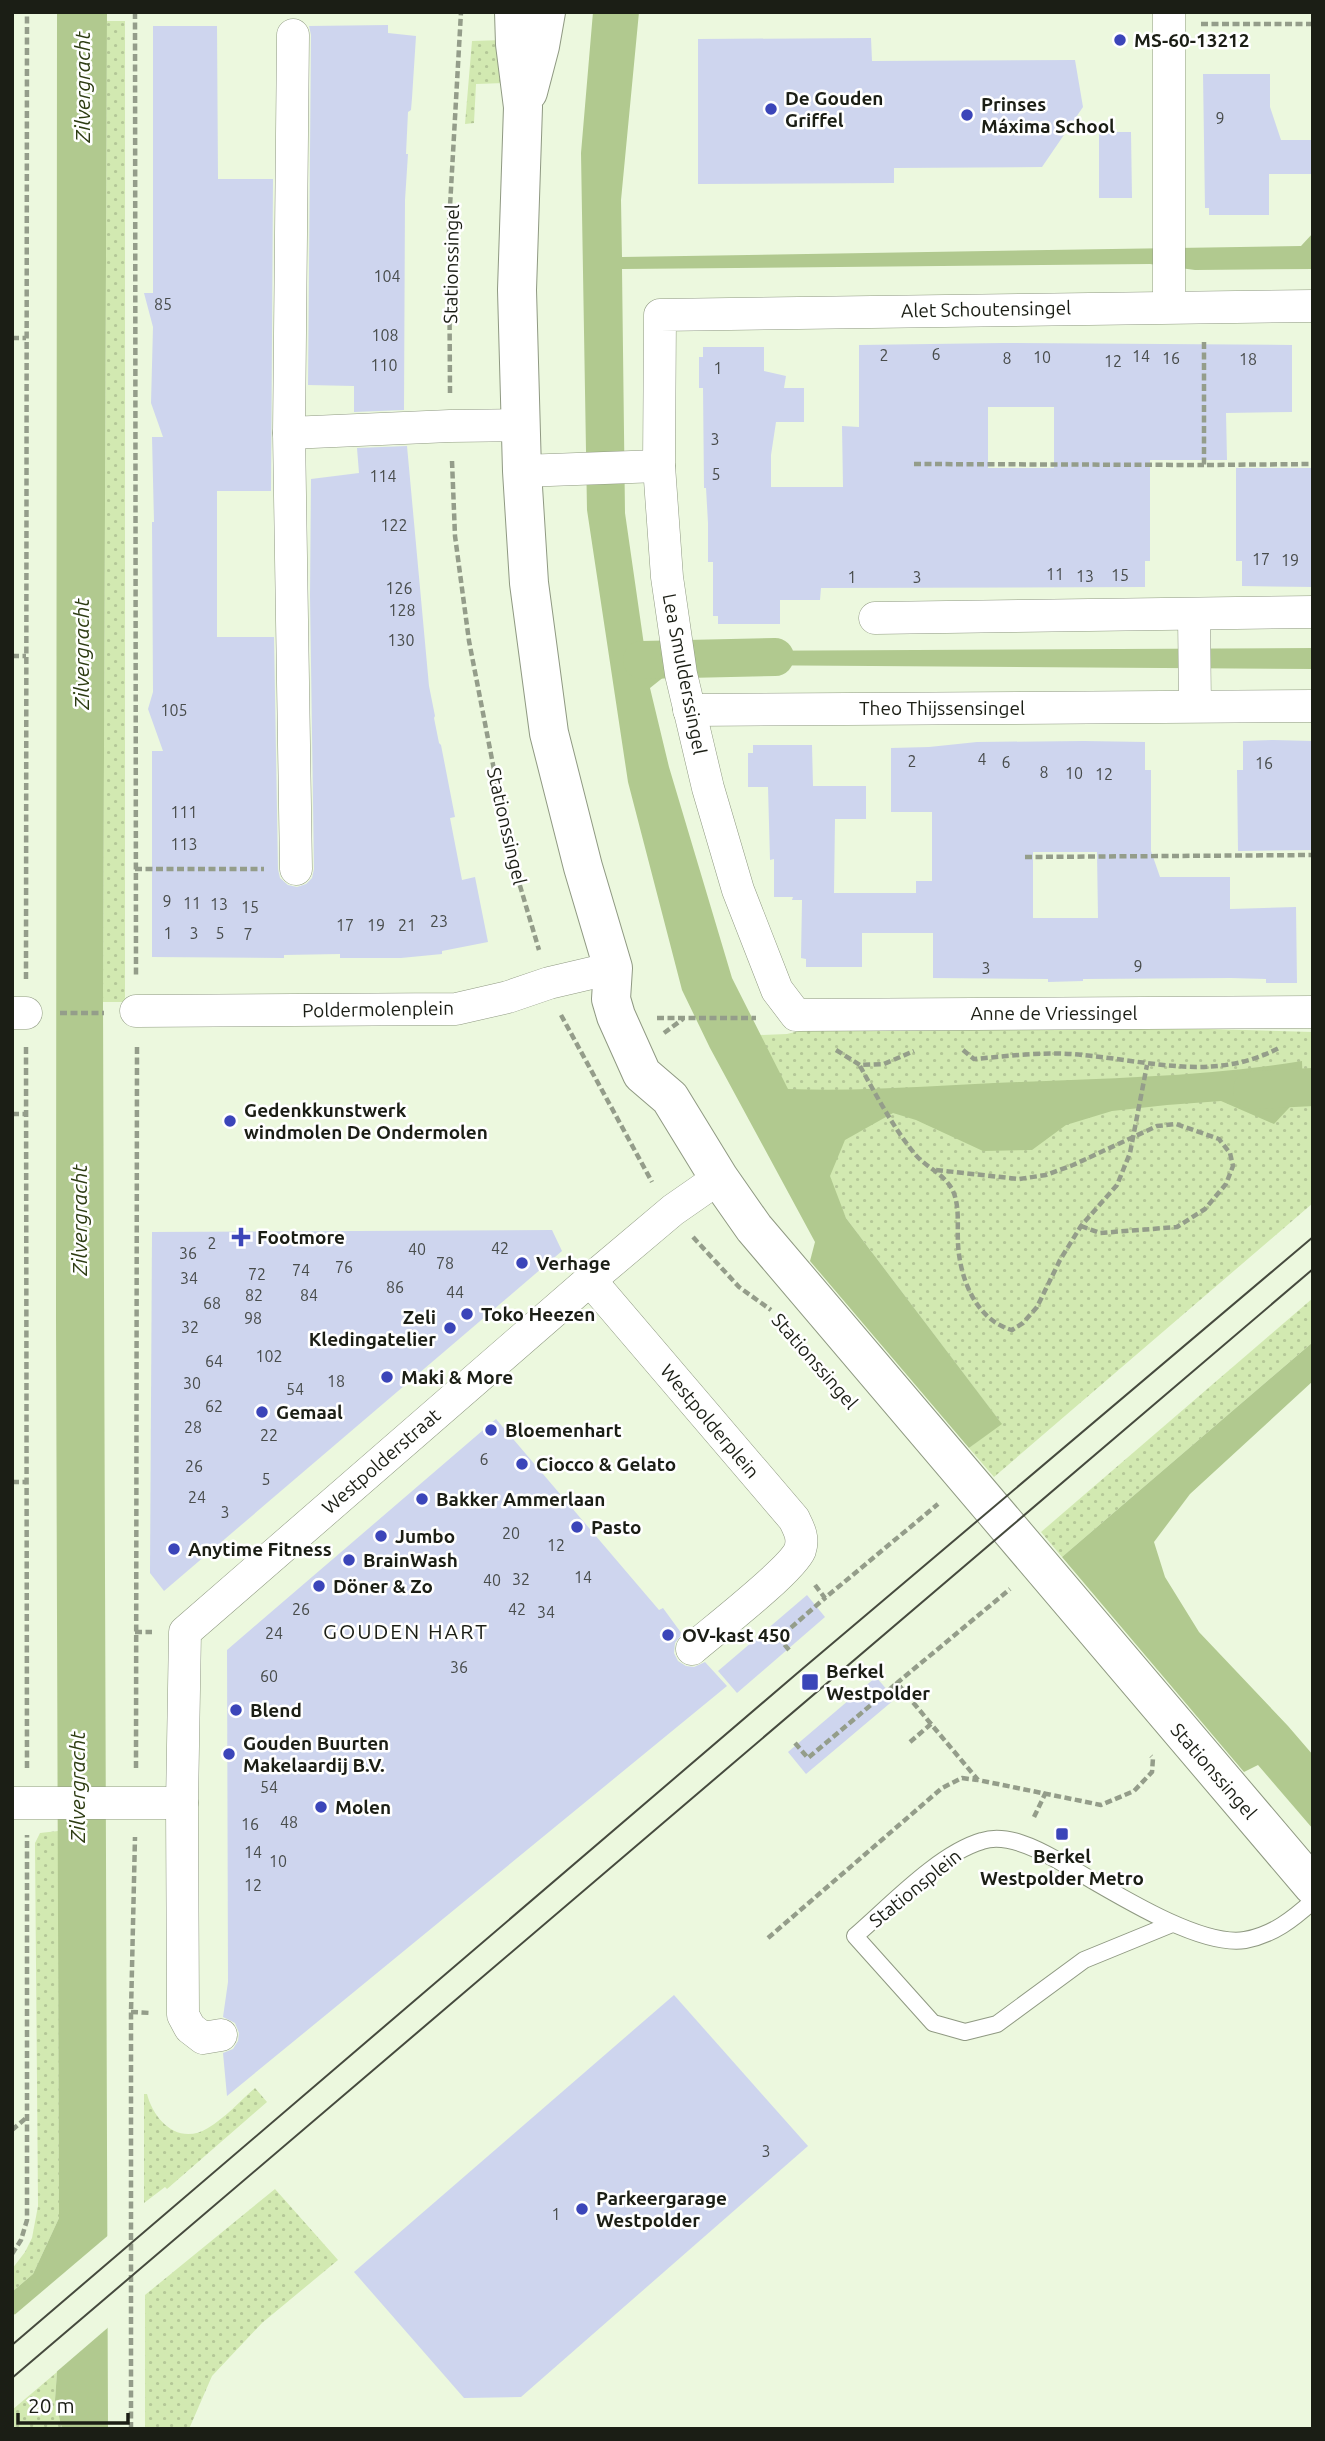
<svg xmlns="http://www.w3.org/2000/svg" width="1325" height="2441" font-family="Ubuntu,sans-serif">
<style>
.green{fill:url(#green-dots)}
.water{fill:#b1c98f}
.pier{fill:#ecf8de}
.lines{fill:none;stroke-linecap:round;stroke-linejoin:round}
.canal{stroke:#b1c98f;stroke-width:38}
.building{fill:#ced5ee;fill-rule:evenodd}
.lane-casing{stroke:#8f9982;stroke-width:18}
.street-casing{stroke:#8f9982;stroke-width:33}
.secondary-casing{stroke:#8f9982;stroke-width:40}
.path{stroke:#949d8a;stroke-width:4.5;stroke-dasharray:7 3.5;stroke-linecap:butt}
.lane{stroke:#fff;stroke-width:16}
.street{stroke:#fff;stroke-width:32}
.secondary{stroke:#fff;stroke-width:38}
.tram{stroke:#464a3e;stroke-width:2}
.poi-dot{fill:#3b45b9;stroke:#fff;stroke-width:2.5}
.labels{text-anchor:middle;stroke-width:5;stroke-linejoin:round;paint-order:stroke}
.number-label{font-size:16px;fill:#484c4b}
.poi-label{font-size:19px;font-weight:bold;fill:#1b1e15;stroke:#fff;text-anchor:start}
.street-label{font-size:19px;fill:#1b1e15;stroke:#fff}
.water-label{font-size:21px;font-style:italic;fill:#2d3c12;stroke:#fff}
.neighbourhood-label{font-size:21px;letter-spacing:2px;fill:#1b1e15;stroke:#fff}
</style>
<defs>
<pattern id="green-dots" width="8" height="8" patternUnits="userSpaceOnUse" patternTransform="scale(1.75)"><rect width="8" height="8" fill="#d2e9b1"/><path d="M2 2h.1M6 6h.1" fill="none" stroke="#b4c797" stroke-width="1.8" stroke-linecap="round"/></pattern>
</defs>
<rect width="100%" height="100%" fill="#ecf8de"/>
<!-- green -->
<g class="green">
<polygon points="107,21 125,21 125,1002 103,1002"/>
<polygon points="503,40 505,83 476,84 474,123 465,124 472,41"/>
<polygon points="1062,1025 1313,1032 1313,1203 994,1477 969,1448 1001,1423 846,1218 760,1035 787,1034 803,1030"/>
<polygon points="1313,1298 1313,1342 1062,1557 1041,1532"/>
<polygon points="58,1831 59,2218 33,2274 12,2292 12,2269 25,2252 32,2238 38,2206 35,1843 40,1833"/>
<path d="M255 2088 267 2102 167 2189 165 2187 144 2203V2094H147C154 2121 179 2146 208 2128 225 2118 240 2101 255 2088Z"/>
<polygon points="275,2189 338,2260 262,2323 212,2376 189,2429 145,2429 145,2295"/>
<polygon points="57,2372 55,2400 62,2429 12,2429 12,2410"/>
</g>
<!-- water -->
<g class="water">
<polygon points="57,12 107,12 103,1002 108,2429 62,2429 55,2400 57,2372 12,2311 12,2292 33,2274 59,2218 56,1318"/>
<path d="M593 12H639L621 200 622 257 1301 246 1313 233V269L1195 270 1150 264 622 269 625 513 644 645 652 649H660L665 676 650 688 669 767 732 978 788 1089C866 1092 943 1085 1021 1082 1114 1078 1210 1076 1302 1061L1303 1093 1274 1124 1221 1101 1167 1105 1112 1111 1066 1125 1032 1150 983 1151 916 1120 893 1113 845 1140 830 1176 846 1218 1002 1424 969 1448 810 1261 815 1242 710 1048 682 990 628 782 587 510 581 153Z"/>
<polygon points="1313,648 1313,669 727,665 721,651"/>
<polygon points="1313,1342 1313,1381 1190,1494 1154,1542 1165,1577 1199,1632 1288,1726 1313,1755 1313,1829 1258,1765 1244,1772 1062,1557"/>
</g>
<!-- pier -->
<polygon class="pier" points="111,2233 111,2325 54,2374 12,2317"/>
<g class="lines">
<!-- canal -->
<g class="canal">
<polyline points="642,660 775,657"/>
<polyline points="1252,1090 1313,1087"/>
</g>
</g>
<!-- building -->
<g class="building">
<polygon points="388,25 388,33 416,36 412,98 411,110 408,112 406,154 408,154 405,200 404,410 354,412 354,386 308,385 311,35 309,26"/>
<polygon points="153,26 217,26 218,179 273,179 271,491 217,491 217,637 274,637 278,869 280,878 288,885 297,887 306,884 312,878 314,869 310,596 311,479 359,473 357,448 407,446 429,686 435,716 434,718 439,743 441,745 455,817 450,818 462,880 475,877 488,942 442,951 442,954 401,958 340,958 340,954 284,955 284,958 152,957 152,751 163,751 148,709 153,692 152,522 154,522 152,437 163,437 151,403 153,327 144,293 153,293"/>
<polygon points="871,38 872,61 1075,60 1083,107 1042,167 894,168 894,183 698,184 698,39"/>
<polygon points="1203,74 1270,74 1270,107 1281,140 1313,140 1313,174 1269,174 1269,215 1209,215 1209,208 1205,208"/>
<polygon points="1099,132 1131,132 1132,198 1099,198"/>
<path d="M1003 343 1292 345V412L1226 413 1227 460H1150V561H1145V587L821 588 820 600H780V624H718V616H713V562H708V523L706 488H704L703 388H699V357H703V347H764V371L786 376 784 388H764H804V422H776L771 455V487H843L842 426 859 427V345ZM988 407H1054V468H988Z"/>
<polygon points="1236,468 1313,468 1313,587 1242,586 1242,561 1236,561"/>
<polygon points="1273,740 1313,741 1313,850 1238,851 1237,770 1243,770 1243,741"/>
<path d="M1084 741 1145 742V770H1151V851L1160 877H1230V909L1296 907 1297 983H1266V979L1231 978 1083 979V981L1048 982V979L933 978V933H862V967H806V959L801 958 802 900H792L793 897H774V859L770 860 768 787H748V753H753V745H812L813 786H866V819H835L834 893H916V881H932V812H891V748L929 747 977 742ZM1033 852H1097L1098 918H1033Z"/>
<polygon points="552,1230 562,1251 164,1591 150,1573 152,1232"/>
<polygon points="496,1419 659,1610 663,1608 682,1634 675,1643 674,1653 678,1661 686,1666 694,1667 705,1662 727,1686 227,2096 223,2053 233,2049 238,2041 239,2033 235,2023 223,2017 228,1982 227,1650"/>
<polygon points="807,1595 825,1617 737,1693 718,1671"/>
<polygon points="876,1677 895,1699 806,1774 788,1752"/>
<polygon points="674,1995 808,2146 521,2397 464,2398 354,2272"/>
</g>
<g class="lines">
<defs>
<path id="lane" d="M1172 1924 1084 1960 997 2024 965 2032 933 2023 855 1936C890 1906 938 1854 982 1841 1006 1833 1036 1848 1057 1860 1101 1884 1196 1948 1245 1940 1273 1935 1293 1919 1313 1901"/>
<g id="street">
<polyline points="293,35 289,433 296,869"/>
<polyline points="1313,306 660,315 659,466 667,577 681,674 708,788 738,890 777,990 796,1015 1313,1012"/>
<polyline points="1169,307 1169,12"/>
<polyline points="289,433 450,426 520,425"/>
<polyline points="522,471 659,466"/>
<polyline points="1194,615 1195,706"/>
<polyline points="875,618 1313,612"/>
<polyline points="689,710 1313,706"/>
<polyline points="136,1011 456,1009 508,997 549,983 613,968"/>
<polyline points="12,1013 26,1013"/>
<path d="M590 1280 794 1519C799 1529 804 1538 800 1550 792 1570 713 1631 692 1649"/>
<polyline points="12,1803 182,1803"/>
<polyline points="221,2035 203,2038 190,2028 183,2015 182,1803 185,1632 590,1280 673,1210 719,1178"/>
</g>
<g id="secondary">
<polyline points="514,12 515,44 523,107 517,290 522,471 529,583 549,733 583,867 613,968 611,999 616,1016 642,1074 670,1098 719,1178 754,1228 1313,1886"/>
<polyline points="528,92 540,46 546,12"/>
</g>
</defs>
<!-- lane casing -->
<use href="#lane" class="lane-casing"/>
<!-- street casing -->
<use href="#street" class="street-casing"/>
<!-- secondary casing -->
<use href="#secondary" class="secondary-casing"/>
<!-- path -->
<g class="path">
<polyline points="135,12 136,977"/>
<polyline points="1201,24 1313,24"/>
<polyline points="12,338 26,338"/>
<polyline points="1204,342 1204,465 1313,464"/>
<polyline points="450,393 449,224 461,12"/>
<polyline points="452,461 455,536 469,641 510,852 539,950"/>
<polyline points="914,464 1204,465"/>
<polyline points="12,656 26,656"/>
<polyline points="1025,857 1313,855"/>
<polyline points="135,869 264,869"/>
<polyline points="26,979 27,12"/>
<polyline points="60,1013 104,1013"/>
<polyline points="561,1015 652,1182"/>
<polyline points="657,1018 756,1018"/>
<polyline points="664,1033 683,1019"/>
<polyline points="26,1047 27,1770"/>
<polyline points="836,1050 860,1065 884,1064 914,1051"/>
<path d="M963 1050 974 1059C1010 1056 1046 1051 1082 1055 1151 1061 1214 1082 1279 1048"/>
<path d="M860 1066C876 1095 893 1127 914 1153 925 1167 945 1174 953 1191 960 1207 957 1227 958 1244 960 1279 976 1320 1012 1330L1023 1323 1037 1307 1060 1260 1081 1226 1117 1185 1130 1153 1147 1065"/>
<polyline points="12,1114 26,1114"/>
<polyline points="936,1170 1019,1179 1046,1175 1073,1165 1157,1126 1176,1124 1219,1139 1230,1153 1233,1166 1226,1184 1205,1209 1177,1227 1100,1233 1081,1226"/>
<polyline points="693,1237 739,1287 771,1310"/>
<polyline points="12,1482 26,1482"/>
<polyline points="815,1585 825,1598 938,1504"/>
<polyline points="135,1632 152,1632"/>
<polyline points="789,1650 779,1638 825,1598"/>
<polyline points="931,1724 897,1683 1010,1589"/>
<polyline points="910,1742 931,1724 978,1780 1101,1805 1134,1791 1152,1772 1153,1758 1151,1756"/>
<polyline points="795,1743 808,1758 897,1683"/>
<polyline points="136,1768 137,1046"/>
<polyline points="1034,1817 1046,1792"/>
<polyline points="768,1938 942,1788 962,1778 977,1780"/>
<polyline points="131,2012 151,2013"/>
<polyline points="12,2130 26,2118"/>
<polyline points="12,2254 21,2240 27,2220 27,1835"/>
<polyline points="131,2429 131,2012 135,1837"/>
</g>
<!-- lane -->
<use href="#lane" class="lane"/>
<!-- street -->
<use href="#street" class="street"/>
<!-- secondary -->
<use href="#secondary" class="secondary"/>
<!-- tram -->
<g class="tram">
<polyline points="12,2345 801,1670 1313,1237"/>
<polyline points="12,2378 1313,1269"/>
</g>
</g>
<!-- markers -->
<g class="poi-dot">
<circle cx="1120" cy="40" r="7"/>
<circle cx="771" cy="109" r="7"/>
<circle cx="967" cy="115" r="7"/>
<circle cx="230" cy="1121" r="7"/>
<path d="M237.5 1226.5h7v7h7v7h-7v7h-7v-7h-7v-7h7z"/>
<circle cx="522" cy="1263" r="7"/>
<circle cx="467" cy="1314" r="7"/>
<circle cx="450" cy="1328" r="7"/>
<circle cx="387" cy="1377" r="7"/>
<circle cx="262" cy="1412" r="7"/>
<circle cx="491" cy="1430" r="7"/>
<circle cx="522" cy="1464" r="7"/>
<circle cx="422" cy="1499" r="7"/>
<circle cx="577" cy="1527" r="7"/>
<circle cx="381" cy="1536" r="7"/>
<circle cx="174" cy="1549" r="7"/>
<circle cx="349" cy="1560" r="7"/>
<circle cx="319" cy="1586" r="7"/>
<circle cx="668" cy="1635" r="7"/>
<rect x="801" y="1673" width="18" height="18" rx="3.5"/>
<circle cx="236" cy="1710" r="7"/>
<circle cx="229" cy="1754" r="7"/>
<circle cx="321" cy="1807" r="7"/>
<rect x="1055" y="1827" width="14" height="14" rx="3.5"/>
<circle cx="582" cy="2209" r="7"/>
</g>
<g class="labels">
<!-- number labels -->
<g class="number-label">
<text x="1220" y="124">9</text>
<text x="387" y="282">104</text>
<text x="163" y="310">85</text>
<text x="385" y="341">108</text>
<text x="936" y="360">6</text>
<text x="884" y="361">2</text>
<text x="1141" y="362">14</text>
<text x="1042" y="363">10</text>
<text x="1007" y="364">8</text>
<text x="1171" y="364">16</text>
<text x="1248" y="365">18</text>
<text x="1113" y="367">12</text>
<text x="384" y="371">110</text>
<text x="718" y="374">1</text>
<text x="715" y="445">3</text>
<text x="716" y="480">5</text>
<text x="383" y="482">114</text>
<text x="394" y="531">122</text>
<text x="1261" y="565">17</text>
<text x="1290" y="566">19</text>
<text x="1055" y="580">11</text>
<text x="1120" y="581">15</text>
<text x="1085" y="582">13</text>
<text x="852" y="583">1</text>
<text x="917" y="583">3</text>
<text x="399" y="594">126</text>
<text x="402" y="616">128</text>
<text x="401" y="646">130</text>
<text x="174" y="716">105</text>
<text x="982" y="765">4</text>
<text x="912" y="767">2</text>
<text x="1006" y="768">6</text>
<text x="1264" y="769">16</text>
<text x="1044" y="778">8</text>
<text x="1074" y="779">10</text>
<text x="1104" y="780">12</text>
<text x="184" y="818">111</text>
<text x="184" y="850">113</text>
<text x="167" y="907">9</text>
<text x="192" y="909">11</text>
<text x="219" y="910">13</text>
<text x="250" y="913">15</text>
<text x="439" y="927">23</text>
<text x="345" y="931">17</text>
<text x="376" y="931">19</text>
<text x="407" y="931">21</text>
<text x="168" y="939">1</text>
<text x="194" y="939">3</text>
<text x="220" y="939">5</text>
<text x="248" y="940">7</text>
<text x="1138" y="972">9</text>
<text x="986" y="974">3</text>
<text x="212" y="1249">2</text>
<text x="500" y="1254">42</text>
<text x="417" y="1255">40</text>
<text x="188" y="1259">36</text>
<text x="445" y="1269">78</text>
<text x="344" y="1273">76</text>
<text x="301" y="1276">74</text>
<text x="257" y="1280">72</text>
<text x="189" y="1284">34</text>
<text x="395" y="1293">86</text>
<text x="455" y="1298">44</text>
<text x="254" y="1301">82</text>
<text x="309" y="1301">84</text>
<text x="212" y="1309">68</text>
<text x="253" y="1324">98</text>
<text x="190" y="1333">32</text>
<text x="269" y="1362">102</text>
<text x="214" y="1367">64</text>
<text x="336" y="1387">18</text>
<text x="192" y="1389">30</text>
<text x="295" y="1395">54</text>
<text x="214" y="1412">62</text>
<text x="193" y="1433">28</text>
<text x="269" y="1441">22</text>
<text x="484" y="1465">6</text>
<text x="194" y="1472">26</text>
<text x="266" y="1485">5</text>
<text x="197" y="1503">24</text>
<text x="225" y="1518">3</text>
<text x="511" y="1539">20</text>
<text x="556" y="1551">12</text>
<text x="583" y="1583">14</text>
<text x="521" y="1585">32</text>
<text x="492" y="1586">40</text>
<text x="301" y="1615">26</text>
<text x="517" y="1615">42</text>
<text x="546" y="1618">34</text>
<text x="274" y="1639">24</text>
<text x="459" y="1673">36</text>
<text x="269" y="1682">60</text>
<text x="269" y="1793">54</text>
<text x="289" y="1828">48</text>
<text x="250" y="1830">16</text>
<text x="253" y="1858">14</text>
<text x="278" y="1867">10</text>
<text x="253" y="1891">12</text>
<text x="766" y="2157">3</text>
<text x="556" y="2220">1</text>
</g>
<!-- poi labels -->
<g class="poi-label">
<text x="1134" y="47">MS-60-13212</text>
<text x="785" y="105">De Gouden<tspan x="785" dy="22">Griffel</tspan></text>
<text x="981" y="111">Prinses<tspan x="981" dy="22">Máxima School</tspan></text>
<text x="244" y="1117">Gedenkkunstwerk<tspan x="244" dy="22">windmolen De Ondermolen</tspan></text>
<text x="257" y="1244">Footmore</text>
<text x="536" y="1270">Verhage</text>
<text x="481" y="1321">Toko Heezen</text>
<text x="436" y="1324" text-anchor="end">Zeli<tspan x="436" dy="22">Kledingatelier</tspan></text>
<text x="401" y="1384">Maki &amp; More</text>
<text x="276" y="1419">Gemaal</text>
<text x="505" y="1437">Bloemenhart</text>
<text x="536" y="1471">Ciocco &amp; Gelato</text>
<text x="436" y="1506">Bakker Ammerlaan</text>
<text x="591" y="1534">Pasto</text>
<text x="395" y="1543">Jumbo</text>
<text x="188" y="1556">Anytime Fitness</text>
<text x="363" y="1567">BrainWash</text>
<text x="333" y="1593">Döner &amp; Zo</text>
<text x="682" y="1642">OV-kast 450</text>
<text x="826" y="1678">Berkel<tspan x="826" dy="22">Westpolder</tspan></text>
<text x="250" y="1717">Blend</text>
<text x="243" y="1750">Gouden Buurten<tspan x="243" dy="22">Makelaardij B.V.</tspan></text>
<text x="335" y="1814">Molen</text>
<text x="1062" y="1863" text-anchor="middle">Berkel<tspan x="1062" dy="22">Westpolder Metro</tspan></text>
<text x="596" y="2205">Parkeergarage<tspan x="596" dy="22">Westpolder</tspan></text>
</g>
<!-- street labels -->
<g class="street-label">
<text transform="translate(451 264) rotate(-89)" y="7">Stationssingel</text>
<text transform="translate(986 309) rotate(-1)" y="7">Alet Schoutensingel</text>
<text transform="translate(685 674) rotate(79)" y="7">Lea Smulderssingel</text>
<text x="942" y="715">Theo Thijssensingel</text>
<text transform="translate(507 826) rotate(77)" y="7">Stationssingel</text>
<text transform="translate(378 1009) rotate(-1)" y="7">Poldermolenplein</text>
<text x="1054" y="1020">Anne de Vriessingel</text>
<text transform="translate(815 1361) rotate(49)" y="7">Stationssingel</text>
<text transform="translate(710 1421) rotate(50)" y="7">Westpolderplein</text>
<text transform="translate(381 1461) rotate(-41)" y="7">Westpolderstraat</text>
<text transform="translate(1214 1771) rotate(49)" y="7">Stationssingel</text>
<text transform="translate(915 1888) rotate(-39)" y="7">Stationsplein</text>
</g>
<!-- water labels -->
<g class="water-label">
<text transform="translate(83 87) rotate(-90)" y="7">Zilvergracht</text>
<text transform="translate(82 654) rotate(-90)" y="7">Zilvergracht</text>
<text transform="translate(80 1220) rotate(-90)" y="7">Zilvergracht</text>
<text transform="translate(78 1787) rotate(-90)" y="7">Zilvergracht</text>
</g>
<!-- neighbourhood labels -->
<g class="neighbourhood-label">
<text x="406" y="1639">GOUDEN HART</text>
</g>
</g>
<!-- border -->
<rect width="1325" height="2441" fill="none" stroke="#1b1e15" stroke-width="28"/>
<!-- scale -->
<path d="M18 2413v10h110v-10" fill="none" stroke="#1b1e15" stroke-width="3.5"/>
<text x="28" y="2413" font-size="21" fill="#1b1e15" stroke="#ffffff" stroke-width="5" paint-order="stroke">20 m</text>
</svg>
